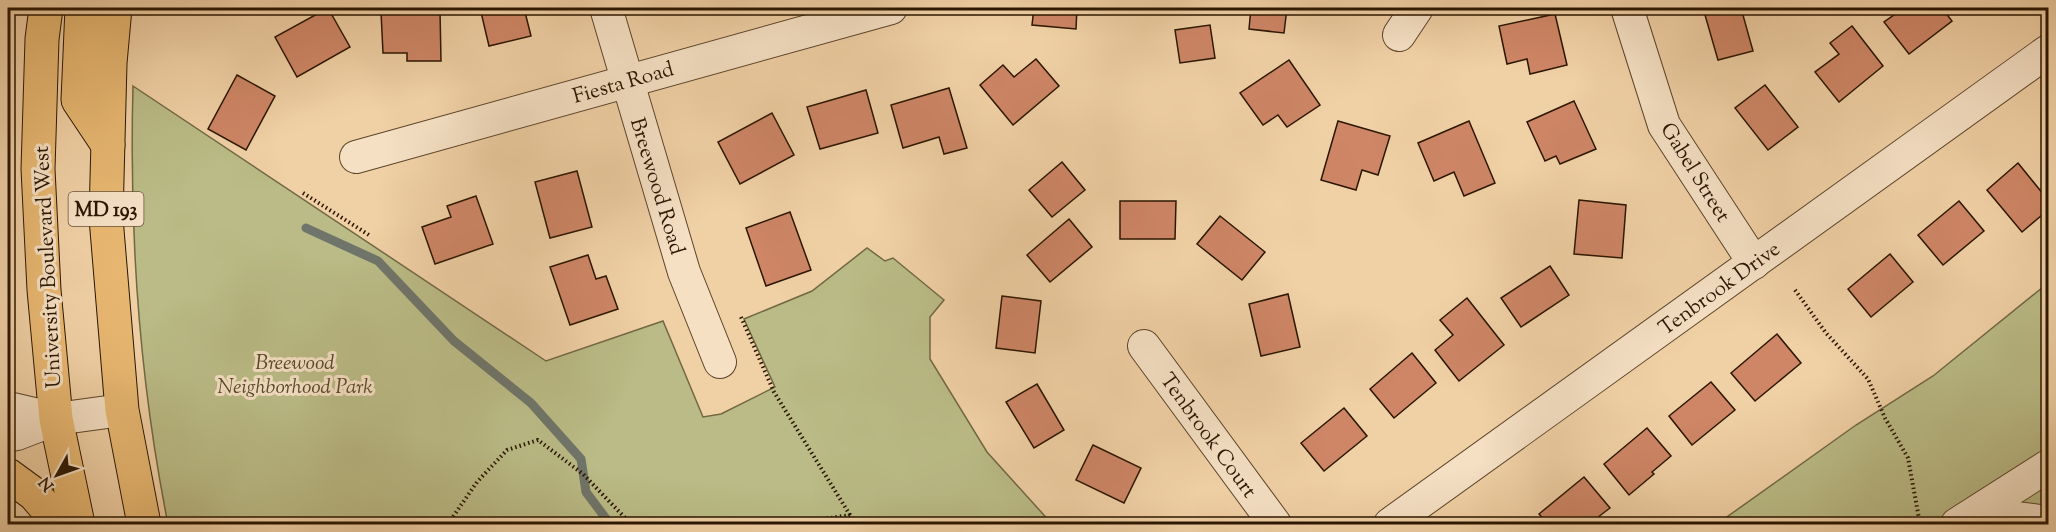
<svg xmlns="http://www.w3.org/2000/svg" width="2056" height="532" font-family="'Sorts Mill Goudy',serif">
<style>
.green{fill:#babb86;stroke:#726844;stroke-width:1.5}
.lines{fill:none;stroke-linecap:round;stroke-linejoin:round}
.stream{stroke:#6f756a;stroke-width:9}
.building{fill:#ce8666;stroke:#2b1601;stroke-width:1.5}
.minor-casing{stroke:#5c442a;stroke-width:34}
.major-casing{stroke:#2b1601;stroke-width:35}
.path{stroke:#2b1601;stroke-width:4;stroke-dasharray:1.5 3;stroke-linecap:butt}
.minor{stroke:#f5e0c4;stroke-width:32}
.major{stroke:#e8b872;stroke-width:33}
.labels{text-anchor:middle;stroke-width:6;stroke-linejoin:round;paint-order:stroke}
.shield{fill:#f5e0c4;stroke:#68533c;stroke-width:1.5}
.shield-label{font-size:20px;font-weight:bold;fill:#2b1601}
.street-label{font-size:21px;fill:#2b1601;stroke:#f5e0c4}
.park-label{font-size:21px;font-style:italic;fill:#564829;stroke:#f5e0c4}
</style>
<rect width="100%" height="100%" fill="#f0d0a5"/>
<filter id="stains"><feTurbulence type="fractalNoise" baseFrequency=".00333" numOctaves="4"/><feColorMatrix values="0 0 0 0 .2 0 0 0 0 .09 0 0 0 0 .02 0 0 0 .5 -.17"/></filter>
<radialGradient id="worn" r=".72"><stop offset=".6" stop-color="#630" stop-opacity="0"/><stop offset="1" stop-color="#630" stop-opacity=".3"/></radialGradient>
<!-- green -->
<g class="green">
<path d="M133 86 546 361 663 321 703 417 721 414 775 387 744 319 812 291 867 248 885 261 893 258 944 300 930 317V359L987 452 1052 524H168C139 379 129 234 133 86Z"/>
<polygon points="2048,283 2048,524 1717,524 1856,425 1933,376"/>
</g>
<g class="lines">
<!-- stream -->
<polyline class="stream" points="306,228 378,261 454,341 531,403 581,459 586,492 610,524"/>
</g>
<!-- building -->
<g class="building">
<polygon points="328,8 350,47 297,77 275,37"/>
<polygon points="480,8 524,8 531,36 489,46"/>
<polygon points="1034,8 1077,8 1076,29 1032,25"/>
<polygon points="1251,8 1287,8 1284,33 1249,29"/>
<polygon points="1703,8 1741,8 1753,51 1718,60"/>
<polygon points="1904,8 1942,8 1952,21 1909,54 1884,22"/>
<polygon points="440,11 441,61 407,61 407,53 383,53 381,12"/>
<polygon points="1555,14 1567,65 1530,74 1527,59 1507,64 1499,26"/>
<polygon points="1210,25 1215,58 1180,63 1175,30"/>
<polygon points="1852,26 1883,66 1839,102 1815,72 1839,54 1830,43"/>
<polygon points="1036,59 1059,86 1013,125 980,85 1003,65 1014,77"/>
<polygon points="1289,60 1320,105 1287,127 1278,115 1263,125 1240,93"/>
<polygon points="237,75 275,96 246,150 208,129"/>
<polygon points="1765,85 1798,127 1768,150 1735,108"/>
<polygon points="949,88 967,148 944,154 939,137 903,148 891,105"/>
<polygon points="866,90 878,133 820,149 807,107"/>
<polygon points="1574,101 1596,149 1560,164 1556,156 1545,161 1527,122"/>
<polygon points="772,113 794,155 740,184 718,142"/>
<polygon points="1338,121 1390,136 1378,175 1362,170 1356,190 1321,180"/>
<polygon points="1469,121 1495,183 1464,196 1454,172 1434,181 1418,143"/>
<polygon points="1062,162 1085,190 1052,217 1029,190"/>
<polygon points="2018,163 2048,200 2048,210 2022,232 1987,190"/>
<polygon points="577,171 592,227 550,238 535,182"/>
<polygon points="476,196 493,244 435,264 422,227 451,217 447,206"/>
<polygon points="1579,200 1626,205 1622,258 1574,254"/>
<polygon points="1120,201 1176,201 1175,239 1120,239"/>
<polygon points="1959,201 1984,231 1943,265 1918,235"/>
<polygon points="790,212 811,270 766,286 746,228"/>
<polygon points="1220,216 1265,252 1242,280 1197,244"/>
<polygon points="1069,219 1092,247 1050,282 1027,255"/>
<polygon points="1890,254 1913,282 1871,317 1848,289"/>
<polygon points="588,255 596,279 606,276 618,309 570,325 550,267"/>
<polygon points="1550,266 1569,295 1521,327 1501,298"/>
<polygon points="1288,294 1300,347 1261,356 1249,304"/>
<polygon points="1002,296 1041,301 1035,353 996,348"/>
<polygon points="1467,298 1504,345 1459,381 1435,350 1453,335 1440,320"/>
<polygon points="1777,334 1801,363 1755,401 1731,373"/>
<polygon points="1412,353 1436,383 1394,418 1370,389"/>
<polygon points="1711,382 1735,410 1692,445 1669,416"/>
<polygon points="1037,384 1064,430 1034,448 1006,402"/>
<polygon points="1344,408 1367,436 1324,471 1301,443"/>
<polygon points="1647,428 1671,456 1652,472 1654,474 1629,495 1604,464"/>
<polygon points="1093,445 1141,468 1124,503 1076,480"/>
<polygon points="1584,477 1610,508 1593,521 1596,524 1548,524 1539,514"/>
</g>
<g class="lines">
<defs>
<g id="minor">
<polyline points="606,8 684,272 720,362"/>
<polyline points="1627,8 1664,125 1754,263"/>
<polyline points="1399,35 1417,8"/>
<polyline points="356,157 891,8"/>
<polyline points="1144,346 1275,524"/>
<polyline points="8,410 13,409 56,419"/>
<polyline points="8,436 17,434 56,419 122,410"/>
<polyline points="1987,507 2017,518 2048,522"/>
<polyline points="1390,524 2048,51"/>
<polyline points="1957,524 2048,466"/>
</g>
<g id="major">
<polyline points="46,8 42,39 38,169 44,290 56,419 78,524"/>
<polyline points="82,8 78,100 108,145"/>
<polyline points="115,8 110,63 106,218 122,410 144,524"/>
<polyline points="8,475 34,494 60,524"/>
</g>
</defs>
<!-- minor casing -->
<use href="#minor" class="minor-casing"/>
<!-- major casing -->
<use href="#major" class="major-casing"/>
<!-- path -->
<g class="path">
<polyline points="303,193 369,235"/>
<polyline points="1795,290 1826,333 1868,379 1885,418 1908,458 1920,524"/>
<polyline points="741,317 774,392 850,515"/>
<polyline points="448,524 477,482 507,450 538,440 583,474 630,523 636,524"/>
<polyline points="791,524 850,515 857,524"/>
</g>
<!-- minor -->
<use href="#minor" class="minor"/>
<!-- major -->
<use href="#major" class="major"/>
</g>
<g class="labels">
<!-- shield labels -->
<rect class="shield" x="68.5" y="192" width="75" height="34" rx="4.5"/>
<g class="shield-label">
<text x="106" y="216">MD 193</text>
</g>
<!-- street labels -->
<g class="street-label">
<text transform="translate(623 82) rotate(-16)" y="7">Fiesta Road</text>
<text transform="translate(1696 172) rotate(58)" y="7">Gabel Street</text>
<text transform="translate(658 186) rotate(73)" y="7">Breewood Road</text>
<text transform="translate(47 267) rotate(-93)" y="7">University Boulevard West</text>
<text transform="translate(1719 288) rotate(-36)" y="7">Tenbrook Drive</text>
<text transform="translate(1209 435) rotate(54)" y="7">Tenbrook Court</text>
</g>
<!-- park labels -->
<g class="park-label">
<text x="295" y="369">Breewood<tspan x="295" dy="24">Neighborhood Park</tspan></text>
</g>
</g>
<!-- margin -->
<rect width="2056" height="532" fill="none" stroke="#f0d0a5" stroke-width="30"/>
<rect x="9" y="9" width="2038" height="514" fill="none" stroke="#2b1601" stroke-width="3"/>
<rect x="15" y="15" width="2026" height="502" fill="none" stroke="#2b1601" stroke-width="1.5"/>
<!-- north arrow -->
<g transform="translate(57 475) rotate(230)" stroke="#f5e0c4" stroke-width="4.5" paint-order="stroke">
<path d="M0-4.5L10 22L0 15L-10 22Z" fill="#2b1601"/>
<text y="-9" font-size="16" font-weight="bold" text-anchor="middle" fill="#2b1601">N</text>
</g>
<rect width="100%" height="100%" filter="url(#stains)"/>
<rect width="100%" height="100%" fill="url(#worn)"/>
</svg>
